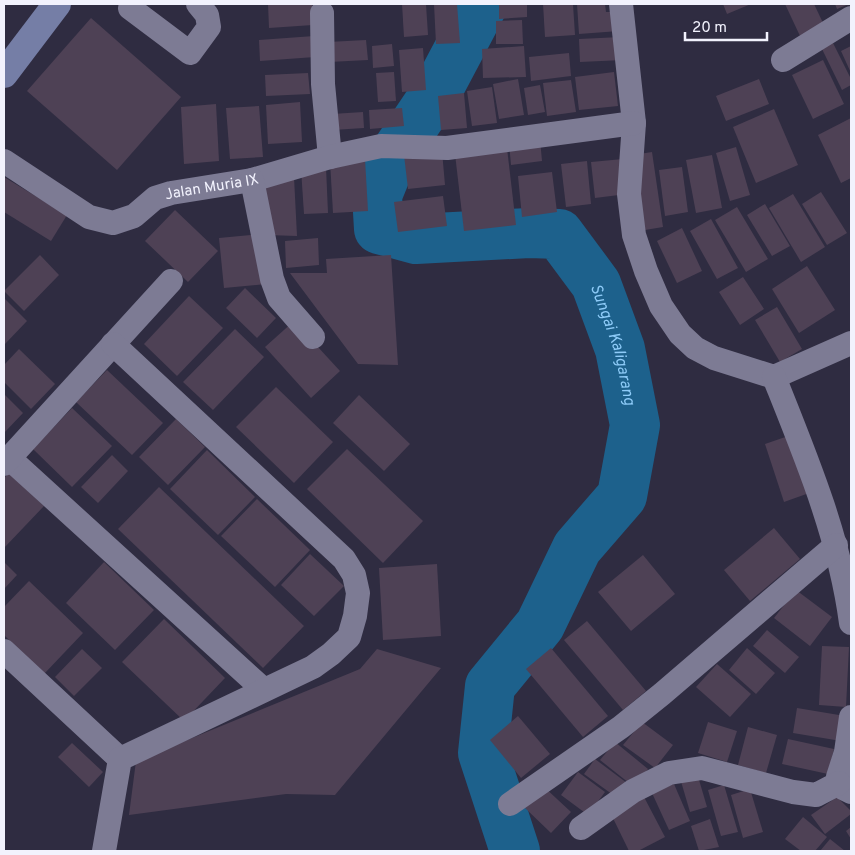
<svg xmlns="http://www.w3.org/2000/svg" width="855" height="855" font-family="Overpass,sans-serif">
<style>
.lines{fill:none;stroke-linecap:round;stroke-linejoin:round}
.river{stroke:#1d618c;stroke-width:50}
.building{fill:#4e4155}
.minor{stroke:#7d7b94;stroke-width:24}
.secondary{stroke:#757ea6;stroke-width:28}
.labels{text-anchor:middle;stroke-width:5;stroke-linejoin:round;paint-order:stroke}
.street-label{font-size:15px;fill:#f2f2fd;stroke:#2f2c41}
.water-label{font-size:16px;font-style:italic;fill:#8ecbf8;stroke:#2f2c41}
</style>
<rect width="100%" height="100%" fill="#2f2c41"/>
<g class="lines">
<!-- river -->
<path class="river" id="s1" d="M483 4 437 91 392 158 377 195 379 229 416 239 529 233 559 234 596 284 620 349 635 425 622 496 577 548 540 625 490 686 483 753 515 851"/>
</g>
<!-- building -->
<g class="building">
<polygon points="268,4 312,4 313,25 269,28"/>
<polygon points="402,4 426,4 428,35 404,37"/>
<polygon points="434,4 457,4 460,43 436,44"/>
<polygon points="499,4 527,4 527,17 499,19"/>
<polygon points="543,4 573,4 575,35 545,37"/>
<polygon points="577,4 605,4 606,12 618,12 619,31 579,34"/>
<polygon points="723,4 751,4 727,14"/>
<polygon points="785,4 814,4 824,25 800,36"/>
<polygon points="835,4 849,4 837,9"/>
<polygon points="91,18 181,97 117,170 27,91"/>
<polygon points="522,20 523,44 496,44 496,21"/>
<polygon points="314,36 315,57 260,61 259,40"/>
<polygon points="621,37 623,60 580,62 579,39"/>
<polygon points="366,40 368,60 329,62 328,42"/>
<polygon points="833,43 851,79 851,85 842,90 822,49"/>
<polygon points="392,44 394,66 373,68 372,46"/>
<polygon points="524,46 526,77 483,78 482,49"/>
<polygon points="851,46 851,73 841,51"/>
<polygon points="423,48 426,90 402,92 399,50"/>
<polygon points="569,53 571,76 531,81 529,57"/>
<polygon points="823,60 844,104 813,119 792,75"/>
<polygon points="394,72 396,101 378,102 376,73"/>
<polygon points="614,72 618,106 579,110 575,77"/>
<polygon points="308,73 310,94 266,96 265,75"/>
<polygon points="518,79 524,115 499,119 493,84"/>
<polygon points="759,79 769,104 726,121 716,96"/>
<polygon points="571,80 576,112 547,116 543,83"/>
<polygon points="540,85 545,112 528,115 524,88"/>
<polygon points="492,87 497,123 472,126 467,91"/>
<polygon points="464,93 467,128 441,130 438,96"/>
<polygon points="300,102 302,142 268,144 266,105"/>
<polygon points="216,104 219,161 184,164 181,107"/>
<polygon points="259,106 263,157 230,159 226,108"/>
<polygon points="402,108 404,126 370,129 369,110"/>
<polygon points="774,109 798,165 756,183 733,127"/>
<polygon points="363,112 364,128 333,130 332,114"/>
<polygon points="851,118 851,178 841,183 818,135"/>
<polygon points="540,139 542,161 511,165 509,143"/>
<polygon points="736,147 750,195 730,201 716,153"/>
<polygon points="507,148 516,225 464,231 455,154"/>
<polygon points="442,151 445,185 408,189 404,155"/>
<polygon points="652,152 663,227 645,230 633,155"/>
<polygon points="712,155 722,208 696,213 686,160"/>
<polygon points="365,159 368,211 333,213 330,161"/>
<polygon points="623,159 627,194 595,198 591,162"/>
<polygon points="587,161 591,204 566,207 561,164"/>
<polygon points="326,167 328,213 304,214 301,169"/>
<polygon points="682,167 688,212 665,216 659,170"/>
<polygon points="552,172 557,212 522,217 518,176"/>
<polygon points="4,177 67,215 51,241 4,212"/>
<polygon points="294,177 297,236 267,235 257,183"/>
<polygon points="821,192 847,233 827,245 802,204"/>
<polygon points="793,194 825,247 801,262 769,208"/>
<polygon points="443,196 447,226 398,232 394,202"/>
<polygon points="765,204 790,246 772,256 747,215"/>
<polygon points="737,207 768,259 746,272 715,220"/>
<polygon points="175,210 218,251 188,282 145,241"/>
<polygon points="711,219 738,268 717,279 690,231"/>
<polygon points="682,228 702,271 677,283 657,241"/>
<polygon points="262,234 266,284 224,288 219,238"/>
<polygon points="318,238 319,265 286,268 285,241"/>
<polygon points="40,255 59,275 24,311 4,291"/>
<polygon points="391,255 398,365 358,364 290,273 327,273 326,259"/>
<polygon points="807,266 835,310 799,333 772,289"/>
<polygon points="743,277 764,309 740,325 719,292"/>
<polygon points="245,288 276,318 257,338 226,308"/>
<polygon points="189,296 223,328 177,376 144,344"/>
<polygon points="4,298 27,321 4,345"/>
<polygon points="777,307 802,349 780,362 755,320"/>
<polygon points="294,321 340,371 311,398 265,347"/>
<polygon points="235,329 264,357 213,410 183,382"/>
<polygon points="19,349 55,384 31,409 4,382 4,365"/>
<polygon points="107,370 163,423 132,455 76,402"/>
<polygon points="276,387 333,442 294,483 236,427"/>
<polygon points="4,394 23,413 4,433"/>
<polygon points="359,395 410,444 384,471 333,423"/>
<polygon points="72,408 112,446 72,487 33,449"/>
<polygon points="176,419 205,447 168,485 139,457"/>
<polygon points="794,434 812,492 784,502 765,444"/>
<polygon points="347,449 423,521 383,563 307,489"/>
<polygon points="207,450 255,497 218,535 170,489"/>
<polygon points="112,455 128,471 98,503 81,487"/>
<polygon points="9,473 44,506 4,548 4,478"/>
<polygon points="159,487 304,626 263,668 118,529"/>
<polygon points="257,499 310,550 275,587 221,536"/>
<polygon points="774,528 800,559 750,601 724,570"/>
<polygon points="310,554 344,586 314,616 281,585"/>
<polygon points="643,555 675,594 631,631 598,592"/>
<polygon points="4,562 17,575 4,589"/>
<polygon points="104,562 154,610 115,650 66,603"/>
<polygon points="437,564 441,636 383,640 379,568"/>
<polygon points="29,581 83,633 44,674 4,635 4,607"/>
<polygon points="796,590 832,617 810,646 774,618"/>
<polygon points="164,619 225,678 184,721 122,662"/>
<polygon points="587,621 646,691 623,710 564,640"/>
<polygon points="767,630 799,657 785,673 753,646"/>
<polygon points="822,646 849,647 846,707 819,705"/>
<polygon points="551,648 608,716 583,737 526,669"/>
<polygon points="747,648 775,673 756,694 729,670"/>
<polygon points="82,649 102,668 74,696 55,677"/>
<polygon points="377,649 441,668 335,795 286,794 129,815 136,761 360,669"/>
<polygon points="717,664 751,694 730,717 696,687"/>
<polygon points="797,708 845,716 841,741 793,733"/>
<polygon points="518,716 550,754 521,778 490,740"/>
<polygon points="642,722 673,745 655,768 623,745"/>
<polygon points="708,722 737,731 727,762 698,753"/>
<polygon points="748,727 777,735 766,773 738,765"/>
<polygon points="788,739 834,749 828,774 782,764"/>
<polygon points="615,742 648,769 634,787 600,760"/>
<polygon points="72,743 103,772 89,787 58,757"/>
<polygon points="595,759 627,783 616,797 584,774"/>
<polygon points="578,772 605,792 588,815 561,795"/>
<polygon points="697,773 707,807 690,812 680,778"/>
<polygon points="674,784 690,821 669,830 652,793"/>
<polygon points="724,785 738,832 721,836 708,790"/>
<polygon points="543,786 571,812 551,833 524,807"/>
<polygon points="750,789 763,832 743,838 731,795"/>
<polygon points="644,797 665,837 638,851 629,851 611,814"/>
<polygon points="837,797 851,811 851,814 825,834 811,815"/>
<polygon points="803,817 827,837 815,851 801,851 785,839"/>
<polygon points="710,819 719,847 699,851 691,826"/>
<polygon points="851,827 851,839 846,831"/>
<polygon points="830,839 845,851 820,851"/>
</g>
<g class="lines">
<!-- minor -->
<g class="minor">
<polyline points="133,4 130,8 190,53 209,27 207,15 198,4"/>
<polyline points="621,4 634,123 629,194 634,235 646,271 661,306 680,334 695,348 714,358 774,377 851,343"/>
<polyline points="322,13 323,84 330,157"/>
<polyline points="783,60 851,18"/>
<path id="s2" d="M4 161 89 217 113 223 134 216 155 198 171 193 252 180 330 157 381 146 447 148 634 123"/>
<polyline points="252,180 272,279 279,298 313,337"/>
<path d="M774 377C806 457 840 538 851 623"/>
<polyline points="9,458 264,690"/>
<polyline points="4,464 171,281"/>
<polyline points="4,651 120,759"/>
<polyline points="851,717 846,752 838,777 843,788 851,792"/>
<polyline points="510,804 621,727 662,694 836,545"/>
<polyline points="581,828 633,791 669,773 702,768 793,792 816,795 839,783"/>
<polyline points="104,851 120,759 313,667 331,654 349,637 355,616 358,593 354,575 344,559 113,344"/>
</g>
<!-- secondary -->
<polyline class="secondary" points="4,74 57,4"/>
</g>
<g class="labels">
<!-- street labels -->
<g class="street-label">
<text dy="5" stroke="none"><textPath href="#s2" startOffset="234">Jalan Muria IX</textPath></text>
</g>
<!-- water labels -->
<g class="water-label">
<text dy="6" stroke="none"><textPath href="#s1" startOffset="560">Sungai Kaligarang</textPath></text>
</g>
</g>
<!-- border -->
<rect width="855" height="855" fill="none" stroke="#f2f2fd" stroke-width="10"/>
<!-- scale -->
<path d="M685 32v8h82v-8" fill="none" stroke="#f2f2fd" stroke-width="2.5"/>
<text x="692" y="32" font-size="15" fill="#f2f2fd" stroke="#2f2c41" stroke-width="4" paint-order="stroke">20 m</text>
</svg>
